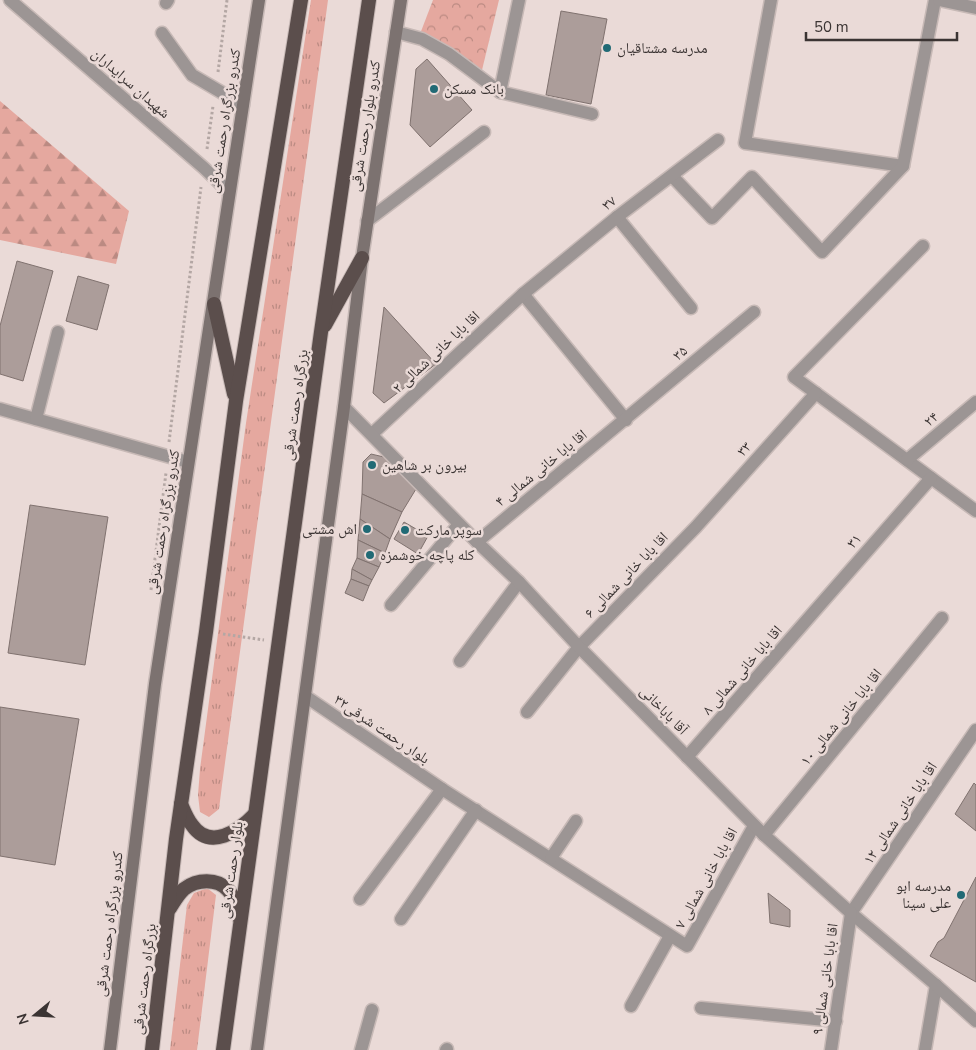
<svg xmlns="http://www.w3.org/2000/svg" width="976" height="1050" font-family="'Nunito Sans','Noto Naskh Arabic',sans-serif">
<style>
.grass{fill:url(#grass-tufts)}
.forest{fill:url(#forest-firs)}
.park{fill:url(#park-crowns)}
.building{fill:#ac9d9a;stroke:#80726f}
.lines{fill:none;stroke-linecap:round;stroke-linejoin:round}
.service-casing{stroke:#c7b9b6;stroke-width:15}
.minor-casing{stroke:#c7b9b6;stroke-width:15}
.tertiary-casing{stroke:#c7b9b6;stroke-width:15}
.secondary-casing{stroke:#c7b9b6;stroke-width:15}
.trunk-casing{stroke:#c7b9b6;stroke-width:16}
.path{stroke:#b4a7a4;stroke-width:3;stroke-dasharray:2.5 2.5;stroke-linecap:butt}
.service{stroke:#9c9594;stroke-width:12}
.minor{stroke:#9c9594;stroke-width:12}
.tertiary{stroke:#9c9594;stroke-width:12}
.secondary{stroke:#7c7270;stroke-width:12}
.trunk{stroke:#5b4e4c;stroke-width:14}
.poi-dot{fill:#216a75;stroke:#eadad7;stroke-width:2}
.labels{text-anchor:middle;stroke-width:5;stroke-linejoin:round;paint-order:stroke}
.poi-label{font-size:15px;fill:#3b3433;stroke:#eadad7;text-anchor:start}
.street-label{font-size:15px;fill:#3b3433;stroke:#eadad7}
</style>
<defs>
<pattern id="grass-tufts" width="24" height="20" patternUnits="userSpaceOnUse" patternTransform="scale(1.25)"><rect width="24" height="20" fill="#e5a89f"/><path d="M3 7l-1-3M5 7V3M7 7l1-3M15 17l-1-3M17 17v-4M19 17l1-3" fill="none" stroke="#bb8a82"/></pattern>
<pattern id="forest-firs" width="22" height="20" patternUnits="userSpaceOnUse" patternTransform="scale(1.25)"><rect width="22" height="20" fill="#e5a89f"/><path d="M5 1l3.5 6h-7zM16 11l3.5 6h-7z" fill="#bb8a82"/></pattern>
<pattern id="park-crowns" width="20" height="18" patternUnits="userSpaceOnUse" patternTransform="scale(1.25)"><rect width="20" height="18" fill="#e5a89f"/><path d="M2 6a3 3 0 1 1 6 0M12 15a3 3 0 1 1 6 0" fill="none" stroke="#bb8a82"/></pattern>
</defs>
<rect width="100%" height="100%" fill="#eadad7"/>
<!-- grass -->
<g class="grass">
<polygon points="311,0 328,0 222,785 219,809 209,817 200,812 198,795 200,769 246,423"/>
<polygon points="207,888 216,895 197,1050 170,1050 187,905 194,893"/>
</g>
<!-- forest -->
<polygon class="forest" points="0,101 129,211 116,264 0,240"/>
<!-- park -->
<polygon class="park" points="433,0 499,0 482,70 420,34"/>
<!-- building -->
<g class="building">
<polygon points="561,11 607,19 591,104 546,95"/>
<polygon points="427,59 472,110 430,147 410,125 416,69"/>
<polygon points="17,261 53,271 23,381 0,374 0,326"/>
<polygon points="78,276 109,285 97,330 66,321"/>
<polygon points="384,307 436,364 384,403 373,393"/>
<polygon points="371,454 384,457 416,489 402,512 362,494 363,462"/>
<polygon points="362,494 402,512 390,539 360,519"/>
<polygon points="30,505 108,517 85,665 8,653"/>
<polygon points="360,519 390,539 385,553 358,540"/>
<polygon points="404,522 428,536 418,554 394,539"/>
<polygon points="358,540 385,553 379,567 357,558"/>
<polygon points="357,558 379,567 372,580 352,569"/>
<polygon points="352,569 372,580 369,586 351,579"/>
<polygon points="351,579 369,586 363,601 345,593"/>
<polygon points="0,707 79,719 55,865 0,856"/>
<polygon points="974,783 976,785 976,831 955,814"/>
<polygon points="976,877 976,982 930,956 938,942 944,938"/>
<polygon points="768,893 790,910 790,927 770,923"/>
</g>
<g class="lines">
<defs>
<g id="service">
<polyline points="166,3 168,0"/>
<polyline points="162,33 192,75 243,105"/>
<polyline points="0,409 188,462"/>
<polyline points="36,419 58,332"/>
</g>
<g id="minor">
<polyline points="771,0 745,143 903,166"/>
<polyline points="396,32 422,39 449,54 500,92 592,114"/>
<polyline points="500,92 519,0"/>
<polyline points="672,176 712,218 752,177 822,252 903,166 935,0"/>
<polyline points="617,217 691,308"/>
<polyline points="367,221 484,132"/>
<polyline points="923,246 794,377 976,511"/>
<polyline points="523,294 626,420"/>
<polyline points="372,434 523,294 617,217 718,140"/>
<polyline points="907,460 976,402"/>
<polyline points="477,542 754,312"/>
<polyline points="391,605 459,524"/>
<polyline points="460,661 519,582"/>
<polyline points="305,696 442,789 687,946 754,826"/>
<polyline points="527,712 579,647 696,527 816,393"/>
<polyline points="687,757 931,478"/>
<polyline points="764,835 942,618"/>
<polyline points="551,858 576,821"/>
<polyline points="360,899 442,789"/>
<polyline points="851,913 976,730"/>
<polyline points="401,919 476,810"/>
<polyline points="631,1006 670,936"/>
<polyline points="701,1008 836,1021"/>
<polyline points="361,1050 372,1010"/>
<polyline points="446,1050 447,1049"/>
<polyline points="925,1050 936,985"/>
</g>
<g id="tertiary">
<polyline points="10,0 204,168 229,192"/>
<polyline points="939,0 976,8"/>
<polyline points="344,407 477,542 519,582 579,647 764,835 851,913 936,985 976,1021"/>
<polyline points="831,1050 851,913"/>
</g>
<g id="secondary">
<polyline points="110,1050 155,684 259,0"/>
<polyline points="257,1050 344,407 362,258 401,0"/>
</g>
<g id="trunk">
<polyline points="214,304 234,394"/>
<polyline points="325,325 362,258"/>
<path d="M181 804C184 811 187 819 192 825 210 851 239 831 255 814"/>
<path d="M170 908C174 902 178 894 184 889 197 879 217 878 228 890 235 897 236 907 238 916"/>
<polyline points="152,1050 176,839 206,632 236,401 301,0"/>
<polyline points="223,1050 321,332 369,0"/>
</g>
</defs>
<!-- service casing -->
<use href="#service" class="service-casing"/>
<!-- minor casing -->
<use href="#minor" class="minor-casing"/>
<!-- tertiary casing -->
<use href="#tertiary" class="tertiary-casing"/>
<!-- secondary casing -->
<use href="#secondary" class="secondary-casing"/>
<!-- trunk casing -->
<use href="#trunk" class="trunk-casing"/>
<!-- path -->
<g class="path">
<polyline points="218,72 227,0"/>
<polyline points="207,149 213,106"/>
<polyline points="169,442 201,187"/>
<polyline points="151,590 166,473"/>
<polyline points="223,634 264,640"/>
</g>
<!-- service -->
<use href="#service" class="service"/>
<!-- minor -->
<use href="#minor" class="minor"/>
<!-- tertiary -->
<use href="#tertiary" class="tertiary"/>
<!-- secondary -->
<use href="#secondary" class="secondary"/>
<!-- trunk -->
<use href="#trunk" class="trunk"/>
</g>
<!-- markers -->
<g class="poi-dot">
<circle cx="607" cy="48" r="5"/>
<circle cx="434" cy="89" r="5"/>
<circle cx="372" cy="465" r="5"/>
<circle cx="367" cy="529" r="5"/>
<circle cx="405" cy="530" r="5"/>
<circle cx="370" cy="555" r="5"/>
<circle cx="961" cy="895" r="5"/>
</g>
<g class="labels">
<!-- poi labels -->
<g class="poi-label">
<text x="617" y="53">مدرسه مشتاقیان</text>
<text x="444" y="94">بانک مسکن</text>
<text x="382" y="470">بیرون بر شاهین</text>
<text x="357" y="534" text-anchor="end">اش مشتی</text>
<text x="415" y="535">سوپر مارکت</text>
<text x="380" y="560">کله پاچه خوشمزه</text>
<text x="951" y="891" text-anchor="end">مدرسه ابو<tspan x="951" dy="17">علی سینا</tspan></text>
</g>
<!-- street labels -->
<g class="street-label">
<text transform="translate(131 83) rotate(41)" y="5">شهیدان سرایداران</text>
<text transform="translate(224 121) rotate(-81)" y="5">کندرو بزرگراه رحمت شرقی</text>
<text transform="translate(365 126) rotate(-81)" y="5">کندرو بلوار رحمت شرقی</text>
<text transform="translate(609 203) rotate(-38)" y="5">۳۷</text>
<text transform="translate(436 352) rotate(-43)" y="5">۲ اقا بابا خانی شمالی</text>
<text transform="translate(680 353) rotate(-40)" y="5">۳۵</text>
<text transform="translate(295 405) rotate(-82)" y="5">بزرگراه رحمت شرقی</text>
<text transform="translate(931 419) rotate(-40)" y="5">۲۴</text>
<text transform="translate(744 449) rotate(-48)" y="5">۳۳</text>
<text transform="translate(541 468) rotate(-39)" y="5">۴ اقا بابا خانی شمالی</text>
<text transform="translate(163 522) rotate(-81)" y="5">کندرو بزرگراه رحمت شرقی</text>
<text transform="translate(854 541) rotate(-49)" y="5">۳۱</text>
<text transform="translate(626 575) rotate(-46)" y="5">۶ اقا بابا خانی شمالی</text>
<text transform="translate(742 670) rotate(-49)" y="5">۸ اقا بابا خانی شمالی</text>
<text transform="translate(664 710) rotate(46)" y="5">آقا باباخانی</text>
<text transform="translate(841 717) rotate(-51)" y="5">۱۰ اقا بابا خانی شمالی</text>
<text transform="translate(382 729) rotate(34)" y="5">بلوار رحمت شرقی۳۲</text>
<text transform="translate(900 813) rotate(-56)" y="5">۱۲ اقا بابا خانی شمالی</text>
<text transform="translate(231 870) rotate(-82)" y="5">بلوار رحمت شرقی</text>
<text transform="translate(706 878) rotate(-61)" y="5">۷ اقا بابا خانی شمالی</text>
<text transform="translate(109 924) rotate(-83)" y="5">کندرو بزرگراه رحمت شرقی</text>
<text transform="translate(144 979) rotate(-83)" y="5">بزرگراه رحمت شرقی</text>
<text transform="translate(825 979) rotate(-82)" y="5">۹ اقا بابا خانی شمالی</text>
</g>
</g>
<!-- north arrow -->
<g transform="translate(35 1015) rotate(252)" stroke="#eadad7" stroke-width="4" paint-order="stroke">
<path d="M0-4L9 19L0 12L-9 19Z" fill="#3b3433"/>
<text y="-8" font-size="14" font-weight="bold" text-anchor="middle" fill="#3b3433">N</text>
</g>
<!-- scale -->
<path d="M806 32v8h151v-8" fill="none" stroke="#3b3433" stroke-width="2.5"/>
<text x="814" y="32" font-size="15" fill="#3b3433" stroke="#eadad7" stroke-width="4" paint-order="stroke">50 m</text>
</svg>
